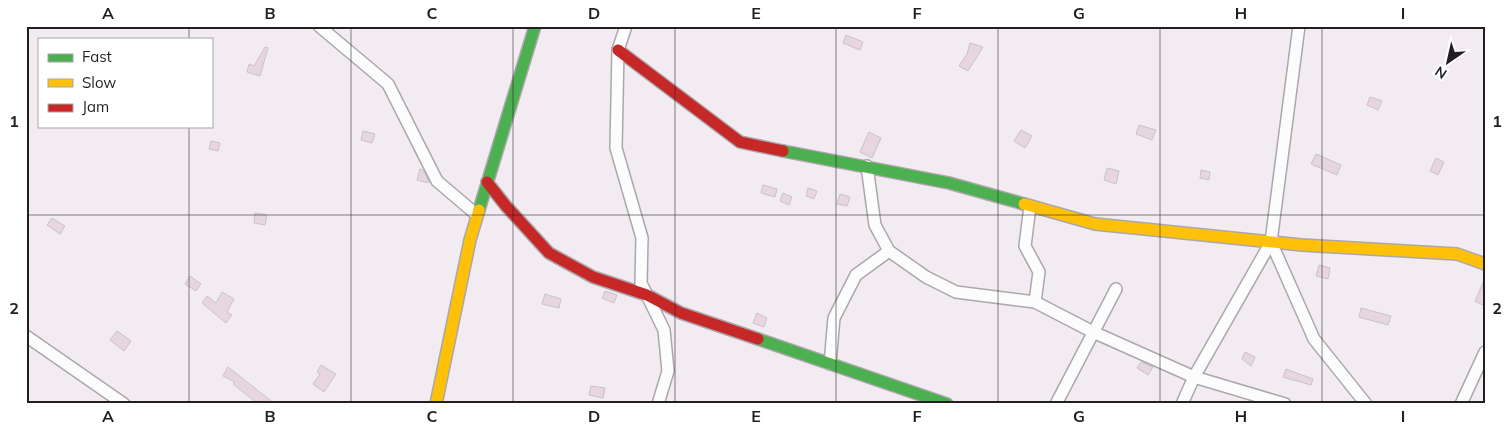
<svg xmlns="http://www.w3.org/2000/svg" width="1511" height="430" font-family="Mulish,sans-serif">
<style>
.building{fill:#e7d5df;stroke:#c8c3c7}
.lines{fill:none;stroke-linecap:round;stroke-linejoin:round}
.street-casing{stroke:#aba7ab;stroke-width:14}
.fast-casing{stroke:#aba7ab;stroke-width:14}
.slow-casing{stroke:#aba7ab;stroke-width:14}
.jam-casing{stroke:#aba7ab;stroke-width:14}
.street{stroke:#fdfcfd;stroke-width:11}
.fast{stroke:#4caf50;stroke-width:11}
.slow{stroke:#ffc107;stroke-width:11}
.jam{stroke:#c62828;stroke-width:11}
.grid{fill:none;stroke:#221e22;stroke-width:1;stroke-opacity:0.55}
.neatline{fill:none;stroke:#221e22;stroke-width:2}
.grid-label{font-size:16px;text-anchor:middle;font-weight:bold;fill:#221e22}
</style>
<rect width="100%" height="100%" fill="#f2ecf2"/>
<!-- building -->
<g class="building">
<polygon points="846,35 863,42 860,50 843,43"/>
<polygon points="970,43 983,47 968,71 959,66 967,54"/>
<polygon points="265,47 268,48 260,76 247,72 249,64 254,66"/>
<polygon points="1370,97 1382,101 1378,110 1367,105"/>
<polygon points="1139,125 1156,130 1152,140 1136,134"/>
<polygon points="1021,130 1032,136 1025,148 1014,141"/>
<polygon points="363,131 375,134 372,143 361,140"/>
<polygon points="869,132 881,138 872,158 860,152"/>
<polygon points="211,141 220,143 218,151 209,149"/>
<polygon points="1316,154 1341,165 1337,175 1311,164"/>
<polygon points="1436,158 1444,162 1438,175 1430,171"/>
<polygon points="1107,168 1119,171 1116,184 1104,180"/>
<polygon points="420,169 423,170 429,181 428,183 417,180"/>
<polygon points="1201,170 1210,172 1209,180 1200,178"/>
<polygon points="763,185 777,189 775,197 761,193"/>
<polygon points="808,188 817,191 814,199 806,196"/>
<polygon points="783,193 792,197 789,205 780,201"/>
<polygon points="840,194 850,197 847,206 837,204"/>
<polygon points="255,213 267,215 265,225 254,223"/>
<polygon points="52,218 65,226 60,234 47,225"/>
<polygon points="1319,265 1330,268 1328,279 1316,276"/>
<polygon points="190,276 201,284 196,291 185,284"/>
<polygon points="1485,278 1485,306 1475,301"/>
<polygon points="605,291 617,295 614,303 602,298"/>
<polygon points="222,292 234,299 227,312 232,315 226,323 202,303 207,296 216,303"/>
<polygon points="545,294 561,299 559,308 542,304"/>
<polygon points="1361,308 1391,316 1388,325 1359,317"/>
<polygon points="757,313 767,318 764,327 753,323"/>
<polygon points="117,331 131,341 124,351 110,340"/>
<polygon points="1245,352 1255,357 1251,366 1242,359"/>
<polygon points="1141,362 1153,367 1148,375 1137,368"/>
<polygon points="321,365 336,374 324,392 313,384 320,374 317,372"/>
<polygon points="228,367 242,378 275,404 258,404 233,384 235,382 223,376"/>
<polygon points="1286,369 1313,379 1311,385 1283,377"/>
<polygon points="591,386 605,388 603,398 589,395"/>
</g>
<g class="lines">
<defs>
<g id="street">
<polyline points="319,26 388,84 437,181 477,215"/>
<polyline points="626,26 618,50 616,148 642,238 641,283 664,330 668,371 658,404"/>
<polyline points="867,166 875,225 889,251 926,277 956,292 1035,302 1093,332 1194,377 1285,404"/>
<polyline points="1030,206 1025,246 1039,272 1035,302"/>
<polyline points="1271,242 1299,26"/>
<polyline points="26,336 124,404"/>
<polyline points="830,364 834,318 856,275 889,251"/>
<polyline points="1056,404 1116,289"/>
<polyline points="1182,404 1194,377 1271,242 1314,339 1366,404"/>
<polyline points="1461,404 1485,352"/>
</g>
<g id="fast">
<polyline points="783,151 949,183 1024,204"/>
<polyline points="479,210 535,26"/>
<polyline points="758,339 947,404"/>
</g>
<g id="slow">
<polyline points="1024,204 1095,224 1302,245 1457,254 1485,264"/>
<polyline points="436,404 470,240 479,210"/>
</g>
<g id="jam">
<polyline points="618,50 740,142 783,151"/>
<polyline points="487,182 506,206 549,253 593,277 647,295 681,313 758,339"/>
</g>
</defs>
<!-- street casing -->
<use href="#street" class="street-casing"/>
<!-- fast casing -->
<use href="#fast" class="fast-casing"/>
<!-- slow casing -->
<use href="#slow" class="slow-casing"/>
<!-- jam casing -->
<use href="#jam" class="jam-casing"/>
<!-- street -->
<use href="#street" class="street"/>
<!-- fast -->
<use href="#fast" class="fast"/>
<!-- slow -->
<use href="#slow" class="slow"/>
<!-- jam -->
<use href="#jam" class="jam"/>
</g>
<!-- grid -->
<path class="grid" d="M189 26V39M351 26V404M513 26V404M675 26V404M836 26V404M998 26V404M1160 26V404M1322 26V404M189 126V404M26 215H1485"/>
<!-- border -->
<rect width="1511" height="430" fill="none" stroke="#ffffff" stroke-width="55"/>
<!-- legend -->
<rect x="38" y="38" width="175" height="90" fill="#ffffff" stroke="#a7a5a7"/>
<rect x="48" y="54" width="25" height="8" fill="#4caf50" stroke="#a7a5a7"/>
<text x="82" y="62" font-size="15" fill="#221e22">Fast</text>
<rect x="48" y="79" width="25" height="8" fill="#ffc107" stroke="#a7a5a7"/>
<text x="82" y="88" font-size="15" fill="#221e22">Slow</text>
<rect x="48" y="104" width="25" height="8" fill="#c62828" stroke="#a7a5a7"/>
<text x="82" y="112" font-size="15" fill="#221e22">Jam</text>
<!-- north arrow -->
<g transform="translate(1448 62) rotate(214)" stroke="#ffffff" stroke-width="4" paint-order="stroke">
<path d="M0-4L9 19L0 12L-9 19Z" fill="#221e22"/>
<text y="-8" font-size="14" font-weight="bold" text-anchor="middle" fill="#221e22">N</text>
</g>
<rect x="28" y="28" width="1456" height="374" class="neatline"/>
<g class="grid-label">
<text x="108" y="19">A</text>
<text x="270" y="19">B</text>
<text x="432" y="19">C</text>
<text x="594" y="19">D</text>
<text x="756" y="19">E</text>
<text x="917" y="19">F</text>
<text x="1079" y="19">G</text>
<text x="1241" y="19">H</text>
<text x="1403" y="19">I</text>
<text x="14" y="127">1</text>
<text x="1497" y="127">1</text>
<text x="14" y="314">2</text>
<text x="1497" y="314">2</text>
<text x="108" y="422">A</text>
<text x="270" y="422">B</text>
<text x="432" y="422">C</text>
<text x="594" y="422">D</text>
<text x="756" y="422">E</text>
<text x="917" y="422">F</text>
<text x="1079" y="422">G</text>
<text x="1241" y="422">H</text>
<text x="1403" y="422">I</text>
</g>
</svg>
